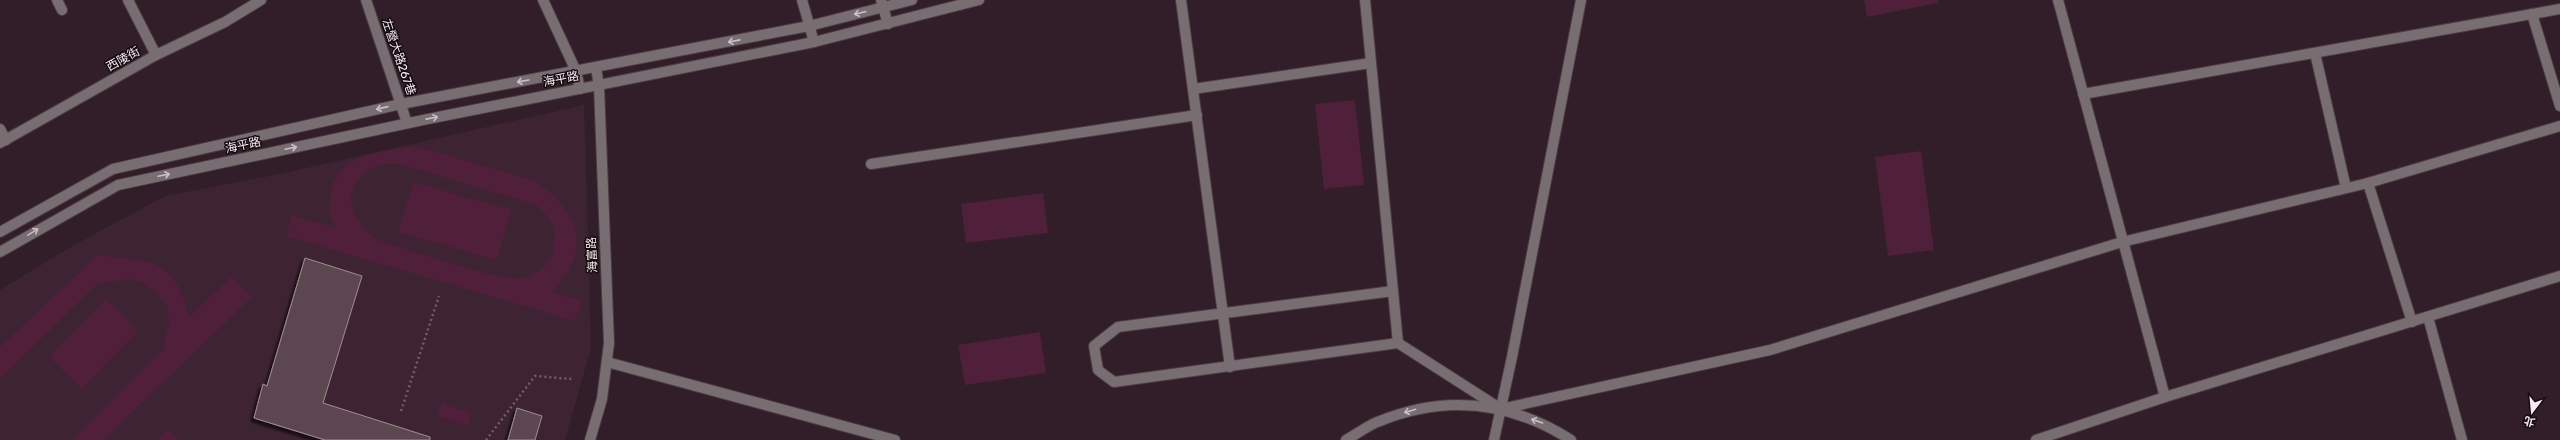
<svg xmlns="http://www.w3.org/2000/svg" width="2560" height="440" font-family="Rubik,'Noto Sans TC',sans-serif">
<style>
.built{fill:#3e2432}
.green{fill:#501f3a;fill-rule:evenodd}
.building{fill:#5c4651;stroke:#a38b96;filter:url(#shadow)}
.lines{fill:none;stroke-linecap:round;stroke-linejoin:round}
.minor-casing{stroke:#4e3b44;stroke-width:12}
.path{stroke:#705e67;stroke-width:2.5;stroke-dasharray:2 3;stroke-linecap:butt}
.minor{stroke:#786e72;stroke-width:10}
.oneway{stroke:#cbbfc5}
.labels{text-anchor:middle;stroke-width:3;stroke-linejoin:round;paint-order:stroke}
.street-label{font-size:12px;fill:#f8eaf1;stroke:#140b10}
</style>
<defs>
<filter id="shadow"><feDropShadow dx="-3.5" dy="3.5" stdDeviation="1" flood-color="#0009"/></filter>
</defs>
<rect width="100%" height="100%" fill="#321e28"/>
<!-- built -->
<polygon class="built" points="584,105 591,348 565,440 0,440 0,290 69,248 165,196 280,174"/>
<!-- green -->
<g class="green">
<polygon points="1864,0 1938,0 1938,3 1867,17"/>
<polygon points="1355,100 1364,185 1324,189 1315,104"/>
<path d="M415 146 536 181 557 198 573 222 576 234V253L569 271 551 292 582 301 575 321 286 236 292 215 337 228C329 217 328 207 331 193 339 152 381 153 415 146ZM386 164H400L536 205C550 217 557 228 554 246 552 263 537 275 522 278 499 282 405 248 378 240 342 218 340 173 386 164Z"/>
<polygon points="1921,151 1934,250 1888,256 1875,157"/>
<polygon points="413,182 511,210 497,260 398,232"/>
<polygon points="1043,193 1048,233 966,243 961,204"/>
<path d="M98 255C152 262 175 257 189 317L231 277 252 297 103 440H73L163 350 169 323 167 306 156 292 145 284 130 279 97 284 0 379V347Z"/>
<polygon points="106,299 138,331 82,389 49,357"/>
<polygon points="1040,332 1046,373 965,385 958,345"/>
<polygon points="442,403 471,413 468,426 437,416"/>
<polygon points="168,430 178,440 158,440"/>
</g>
<!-- building -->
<g class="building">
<polygon points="305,258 362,276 323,403 430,437 430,440 325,440 254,418 263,384 267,386"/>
<polygon points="517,408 542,416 535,440 508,440"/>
</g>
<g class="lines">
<defs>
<g id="minor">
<polyline points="57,0 62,10"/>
<polyline points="128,0 156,55"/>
<polyline points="366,0 407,123"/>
<polyline points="543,0 576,71 580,89"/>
<polyline points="802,0 814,42"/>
<polyline points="881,0 888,24"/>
<polyline points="1181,0 1230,367"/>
<polyline points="1365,0 1398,343"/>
<polyline points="2058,0 2165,397"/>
<polyline points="2532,14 2560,106"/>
<polyline points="2315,53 2346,188"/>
<polyline points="1193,89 1371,63"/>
<polyline points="2083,94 2560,9"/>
<polyline points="0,129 6,140"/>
<polyline points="0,143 156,55 225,22 261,0"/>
<polyline points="871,164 1197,115"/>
<polyline points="2368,183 2412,322"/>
<polyline points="0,232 113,169 401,104 809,26 912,0"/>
<polyline points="0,252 118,185 423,120 814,42 979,0"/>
<polyline points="1393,291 1118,327 1094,346 1098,370 1114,382 1398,343 1501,409 1770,350 2122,242 2368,183 2560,126"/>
<polyline points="2428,317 2462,440"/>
<polyline points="607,362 895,440"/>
<polyline points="590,440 602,399 609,343 599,86 596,68"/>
<path d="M1346 440C1357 434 1368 425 1380 421 1447 394 1511 402 1571 440"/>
<polyline points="1494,440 1512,357 1581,0"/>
<polyline points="2036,440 2165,397 2560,276"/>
</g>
</defs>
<!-- minor casing -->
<use href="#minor" class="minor-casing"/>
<!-- path -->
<g class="path">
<polyline points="401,411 439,296"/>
<polyline points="486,440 535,376 572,379"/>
</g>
<!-- minor -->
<use href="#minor" class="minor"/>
</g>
<!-- one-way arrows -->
<defs><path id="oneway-shaft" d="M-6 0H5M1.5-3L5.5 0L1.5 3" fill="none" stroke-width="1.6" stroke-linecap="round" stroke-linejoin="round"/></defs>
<g class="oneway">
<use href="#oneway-shaft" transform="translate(860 13) rotate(166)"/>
<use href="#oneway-shaft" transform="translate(734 41) rotate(169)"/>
<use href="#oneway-shaft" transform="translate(523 81) rotate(170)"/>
<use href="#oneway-shaft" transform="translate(382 108) rotate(167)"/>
<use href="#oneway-shaft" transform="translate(432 118) rotate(-11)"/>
<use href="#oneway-shaft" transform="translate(291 148) rotate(-12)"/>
<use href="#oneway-shaft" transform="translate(164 175) rotate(-12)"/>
<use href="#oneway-shaft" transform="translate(33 232) rotate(-31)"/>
<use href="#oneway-shaft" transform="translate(1410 411) rotate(163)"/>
<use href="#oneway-shaft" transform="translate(1537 421) rotate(-161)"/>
</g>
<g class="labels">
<!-- street labels -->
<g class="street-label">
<text transform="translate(399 57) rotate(71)" y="4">左營大路267巷</text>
<text transform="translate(123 59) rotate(-29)" y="4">西陵街</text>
<text transform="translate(561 79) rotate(-11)" y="4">海平路</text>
<text transform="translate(243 145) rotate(-12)" y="4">海平路</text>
<text transform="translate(592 255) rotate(-92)" y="4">海富路</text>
</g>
</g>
<!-- north arrow -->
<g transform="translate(2532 412) rotate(196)" stroke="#140b10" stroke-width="3" paint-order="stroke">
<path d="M0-3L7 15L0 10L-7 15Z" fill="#f8eaf1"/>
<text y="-6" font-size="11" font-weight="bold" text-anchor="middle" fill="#f8eaf1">北</text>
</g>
</svg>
